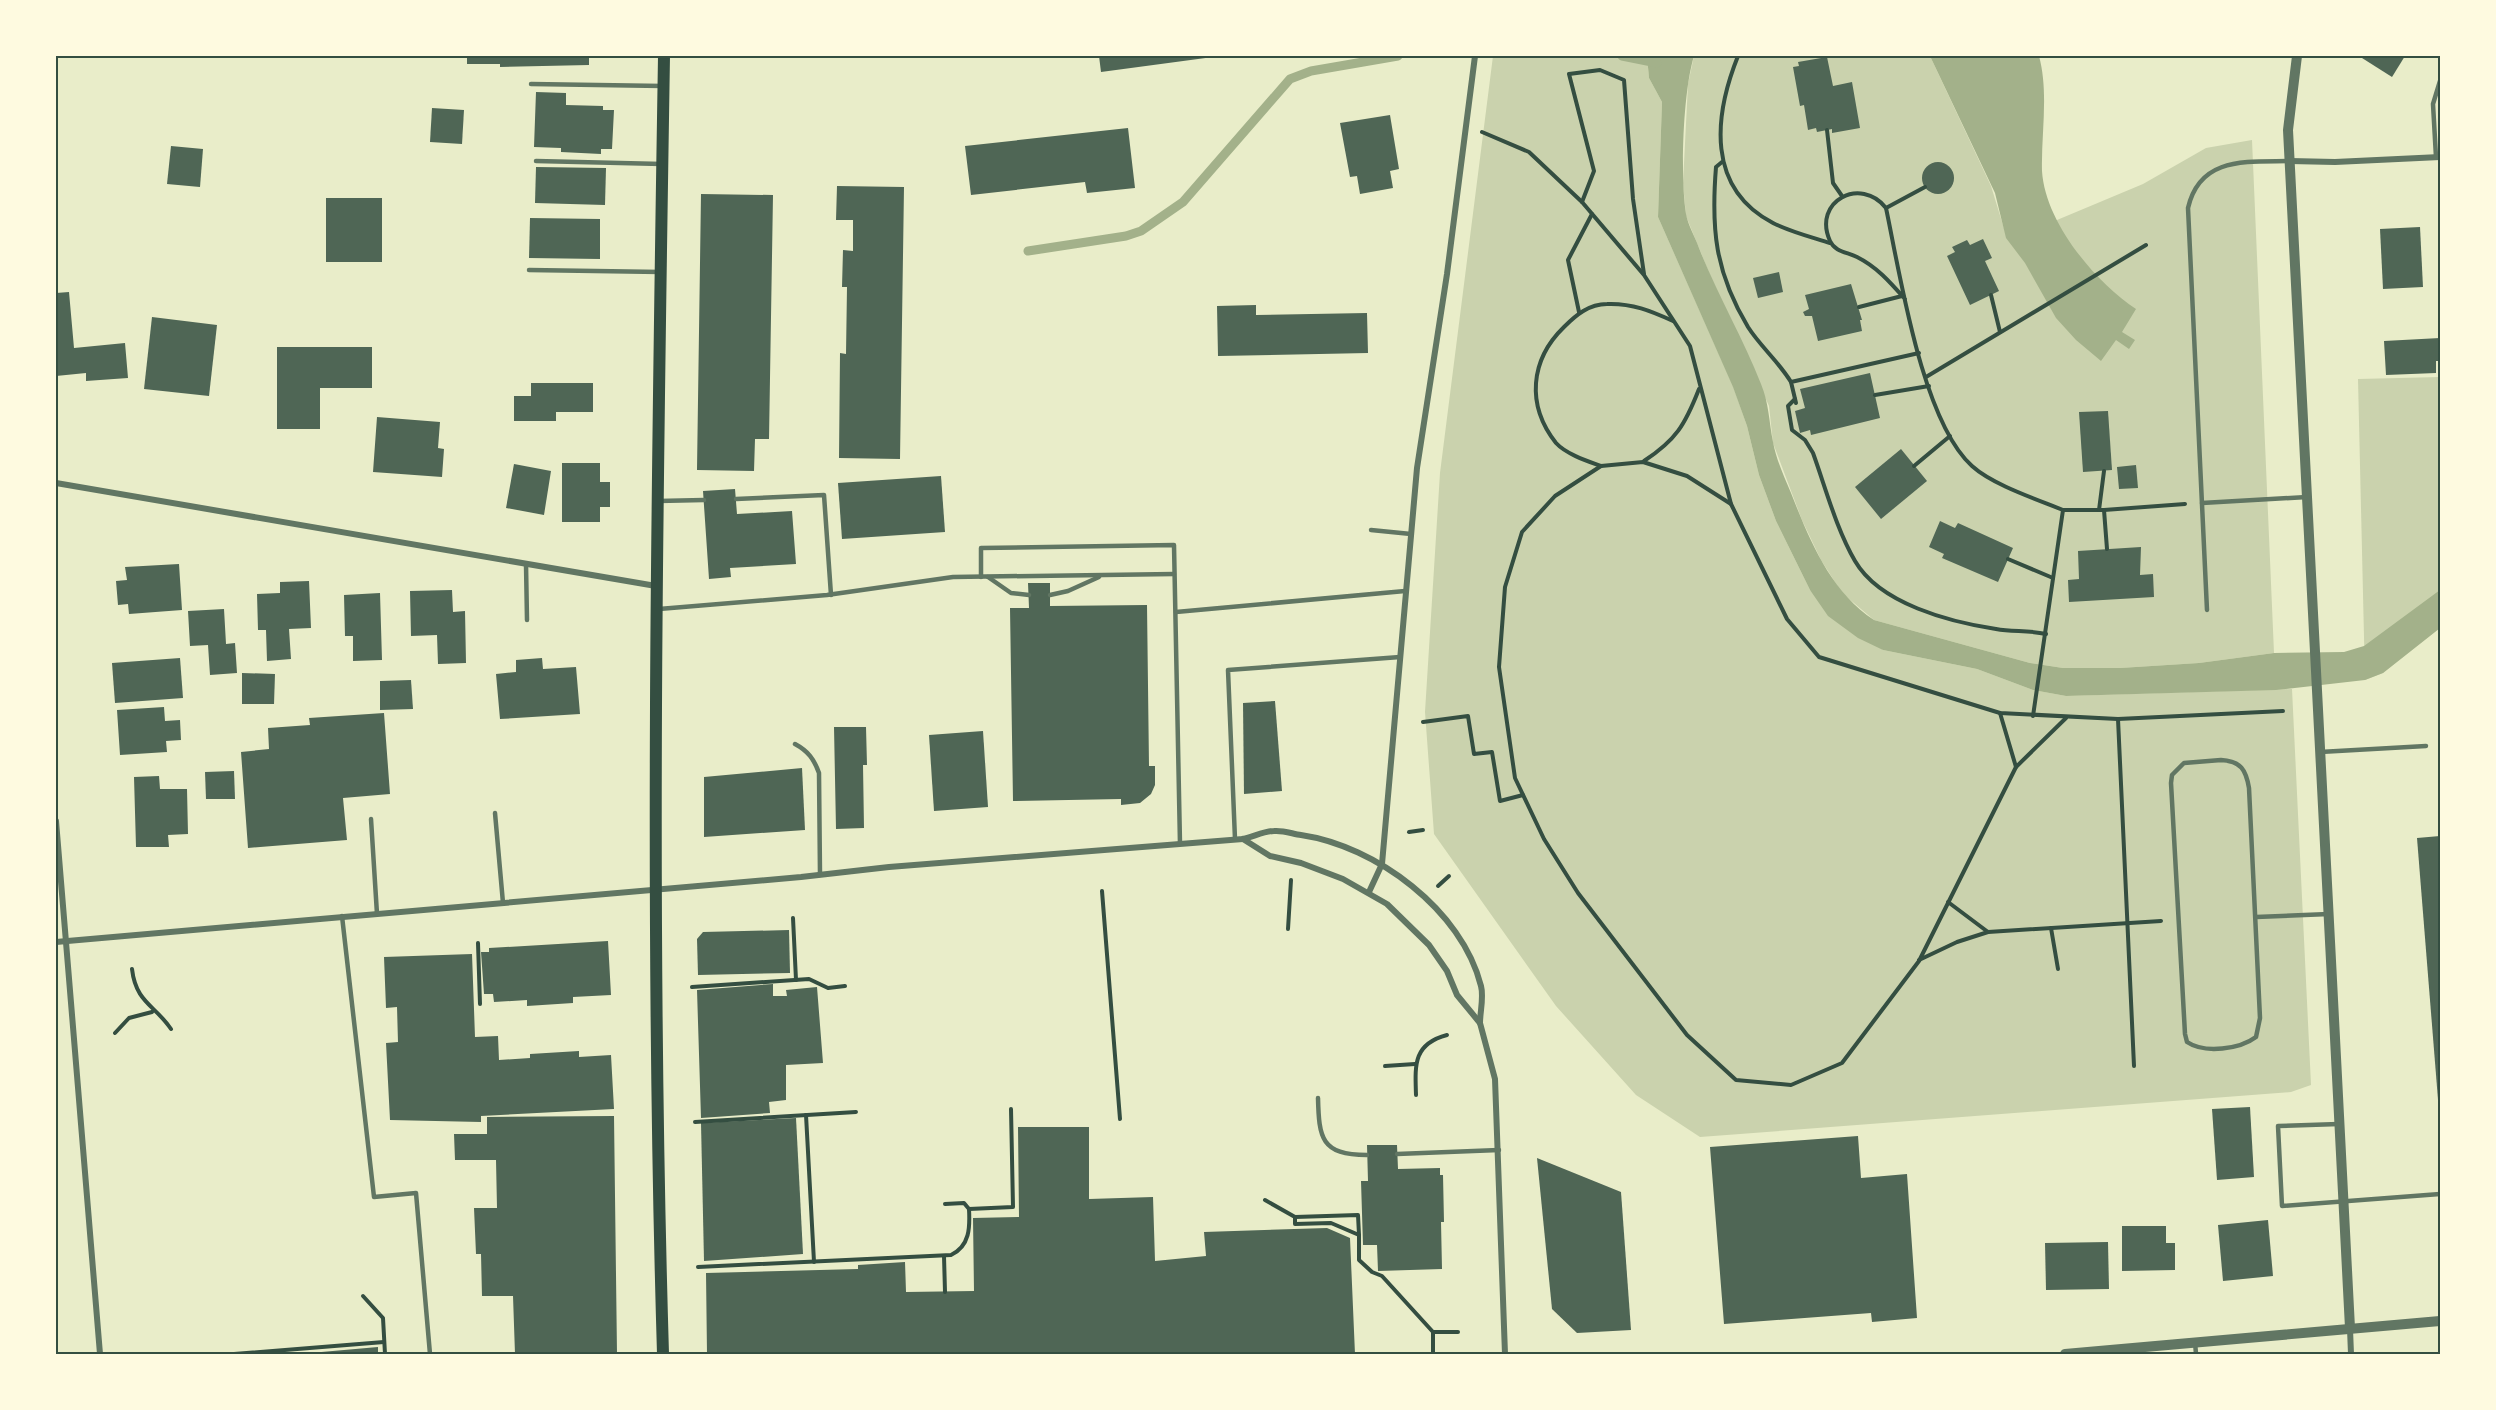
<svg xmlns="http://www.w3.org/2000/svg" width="2496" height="1410" font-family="'Noto Serif',serif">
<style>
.green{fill:#cad2ad}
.water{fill:#a3b18a}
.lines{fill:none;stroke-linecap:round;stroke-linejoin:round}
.stream{stroke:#a3b18a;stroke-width:9}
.building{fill:#4f6655}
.path{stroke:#344e41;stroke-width:4}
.service{stroke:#617663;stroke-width:4.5}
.minor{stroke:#617663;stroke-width:6}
.tertiary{stroke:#617663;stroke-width:10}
.secondary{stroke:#344e41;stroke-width:12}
.neatline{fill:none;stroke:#344e41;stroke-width:2}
</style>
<rect width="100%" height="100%" fill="#e9edc9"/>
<!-- green -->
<g class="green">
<polygon points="1493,56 1647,56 1649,78 1662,102 1658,217 1733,386 1747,426 1759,475 1776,521 1810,590 1883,650 1977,669 2033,690 2066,696 2292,689 2311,1085 2291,1092 1700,1137 1636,1095 1556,1006 1434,834 1425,712 1440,473"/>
<polygon points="1694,56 1930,56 1991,186 2007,238 2057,220 2143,184 2206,148 2252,140 2274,653 2199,663 2120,668 2063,668 2030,663 1874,620 1842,593 1821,560 1802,520 1773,443 1769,406 1710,275 1686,216 1683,183 1688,84"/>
<polygon points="2440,377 2440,628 2383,673 2365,680 2358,379"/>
</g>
<!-- water -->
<g class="water">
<path d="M1647 56H1694C1683 91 1680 177 1686 214 1688 225 1695 237 1699 248 1717 294 1743 338 1761 384 1769 403 1769 422 1773 442 1776 459 1784 476 1791 493 1810 541 1830 591 1874 620L2030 663 2063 668H2120L2199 663 2274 653 2344 652 2364 646 2440 590V628L2383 673 2365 680 2276 690 2066 696 2033 690 1977 669 1883 650 1858 638 1828 616 1810 590 1776 521 1759 475 1747 426 1733 387 1658 217 1662 102 1649 78Z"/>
<path d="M1930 56H2039C2049 93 2041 133 2042 171 2045 222 2095 282 2136 309L2122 332 2135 340 2129 349 2116 340 2101 361 2076 340 2056 318 2025 263 2006 238 1995 193Z"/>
</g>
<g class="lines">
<!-- stream -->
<g class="stream">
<polyline points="1622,56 1657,63"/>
<polyline points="1028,251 1126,236 1141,231 1183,202 1290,79 1311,71 1398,56"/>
</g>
</g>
<!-- building -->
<g class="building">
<polygon points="467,56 589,56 589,65 500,67 500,64 467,64"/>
<polygon points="1099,56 1213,56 1213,57 1101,72"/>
<polygon points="2364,56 2405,56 2392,77 2362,58"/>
<polygon points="1827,57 1833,86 1852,82 1860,128 1832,133 1832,129 1817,132 1816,128 1808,130 1804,105 1800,106 1793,67 1799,66 1798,62"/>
<polygon points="536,92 566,93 566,105 603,106 603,110 614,110 612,149 601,149 601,154 561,152 561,148 534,147"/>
<polygon points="432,108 464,110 462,144 430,142"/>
<polygon points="1390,115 1399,169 1390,171 1393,188 1360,194 1357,176 1350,177 1340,123"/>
<polygon points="1128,128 1135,188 1087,193 1085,182 971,195 965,146"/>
<polygon points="171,146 203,149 200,187 167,184"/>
<circle cx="1938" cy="178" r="16"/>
<polygon points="536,167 606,168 605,205 535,203"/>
<polygon points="837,186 904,187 900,459 839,458 840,353 846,354 847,287 842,287 843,250 853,251 853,220 836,220"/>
<polygon points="701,194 773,195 769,439 755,439 754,471 697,470"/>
<rect x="326" y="198" width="56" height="64"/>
<polygon points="530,218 600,219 600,259 529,258"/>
<polygon points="2420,227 2423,287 2383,289 2380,229"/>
<polygon points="1983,239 1992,258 1985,261 1999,291 1970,305 1947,256 1955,252 1952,247 1967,240 1970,245"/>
<polygon points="1779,272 1783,292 1758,298 1753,278"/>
<polygon points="1851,284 1862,320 1860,320 1862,331 1818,341 1812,316 1805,316 1803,312 1809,309 1805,295"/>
<polygon points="69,292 74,348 125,343 128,378 86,381 86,373 56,376 56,293"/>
<polygon points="1256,305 1256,315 1367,313 1368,353 1218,356 1217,306"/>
<polygon points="152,317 217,325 209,396 144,389"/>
<polygon points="2440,338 2440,361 2436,361 2436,373 2386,375 2384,341"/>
<polygon points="277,347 372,347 372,388 320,388 320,429 277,429"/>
<polygon points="1870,373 1880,418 1811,435 1810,430 1800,433 1795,411 1805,408 1800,389"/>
<polygon points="531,383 593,383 593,412 556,412 556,421 514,421 514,396 531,396"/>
<polygon points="2108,411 2112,470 2083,472 2079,412"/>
<polygon points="377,417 440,422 438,448 444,449 442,477 373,472"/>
<polygon points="1901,449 1927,481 1881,519 1855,487"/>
<polygon points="562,463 600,463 600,482 610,482 610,507 600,507 600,522 562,522"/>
<polygon points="514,464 551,471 544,515 506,508"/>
<polygon points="2136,465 2138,488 2119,489 2117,467"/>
<polygon points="941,476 945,532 842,539 838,483"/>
<polygon points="735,489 737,514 792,511 796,564 730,568 731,577 709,579 703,491"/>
<polygon points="1940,521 1955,528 1958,523 2013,548 1998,582 1942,558 1944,554 1929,547"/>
<polygon points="2141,547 2140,575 2153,574 2154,597 2069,602 2068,580 2079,579 2078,551"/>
<polygon points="179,564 182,610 129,614 128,604 118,605 116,581 127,580 125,567"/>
<polygon points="309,581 311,628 289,629 291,659 267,661 266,630 258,630 257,594 280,593 280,582"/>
<polygon points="1028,583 1050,583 1050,606 1147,605 1149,766 1155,766 1155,785 1151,794 1140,803 1121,805 1121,799 1013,801 1010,608 1029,608"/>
<polygon points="452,590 453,612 465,611 466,663 438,664 437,635 411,636 410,591"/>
<polygon points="380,593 382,660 353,661 353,636 345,636 344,595"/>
<polygon points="224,609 226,644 235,643 237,673 210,675 208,645 190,646 188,611"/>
<polygon points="180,658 183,698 115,703 112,663"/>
<polygon points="542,658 543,669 576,667 580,714 500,719 496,674 516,672 516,660"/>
<polygon points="242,673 275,674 274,704 242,704"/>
<polygon points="411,680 413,709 380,710 380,681"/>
<polygon points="1275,701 1282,791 1244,794 1243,703"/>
<polygon points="164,707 165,721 180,720 181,740 166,741 167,752 120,755 117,710"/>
<polygon points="384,713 390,794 343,798 347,840 248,848 241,752 269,749 268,728 310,725 309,718"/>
<polygon points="834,727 866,727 867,765 863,765 864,828 836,829"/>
<polygon points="983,731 988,807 934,811 929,735"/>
<polygon points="802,768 805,830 704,837 704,777"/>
<polygon points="234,771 235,799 206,799 205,772"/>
<polygon points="159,776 160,789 187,789 188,834 168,835 169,847 136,847 134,777"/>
<polygon points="2440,836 2440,1112 2439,1112 2417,838"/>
<polygon points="789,930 790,973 698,975 697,939 703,932"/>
<polygon points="608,941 611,995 573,997 573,1003 527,1006 527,1000 494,1002 493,994 484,994 481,952 489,952 489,948"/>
<polygon points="472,954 475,1037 498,1036 499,1060 530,1058 530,1054 579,1051 579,1057 611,1055 614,1109 481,1116 481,1122 390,1120 386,1043 398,1042 397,1007 386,1008 384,957"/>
<polygon points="773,984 773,996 787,996 786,990 817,987 823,1063 786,1065 786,1100 769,1102 770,1113 701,1118 697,990"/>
<polygon points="2250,1107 2254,1177 2217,1180 2212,1109"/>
<polygon points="614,1116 617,1354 515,1354 513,1296 482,1296 481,1254 476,1254 474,1208 497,1208 496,1160 455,1160 454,1134 487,1134 487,1117"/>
<polygon points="796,1118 803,1254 704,1261 701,1123"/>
<polygon points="1018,1127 1089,1127 1089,1199 1153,1197 1155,1261 1206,1256 1204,1232 1327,1228 1350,1238 1355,1354 707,1354 706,1273 858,1269 858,1265 905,1262 906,1292 974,1291 973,1218 1019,1217"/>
<polygon points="1858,1136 1861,1178 1907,1174 1917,1318 1872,1322 1871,1313 1724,1324 1710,1147"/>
<polygon points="1367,1145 1397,1145 1398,1169 1440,1168 1440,1175 1443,1175 1444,1222 1441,1222 1442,1269 1378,1271 1377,1245 1363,1245 1361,1181 1368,1181"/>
<polygon points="1537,1158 1621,1192 1631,1330 1577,1333 1552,1309"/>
<polygon points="2268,1220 2273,1276 2223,1281 2218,1225"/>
<polygon points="2122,1226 2166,1226 2166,1243 2175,1243 2175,1270 2122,1271"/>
<polygon points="2108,1242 2109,1289 2046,1290 2045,1243"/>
<polygon points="378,1347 378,1354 310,1354 310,1353"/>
</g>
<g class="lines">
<!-- path -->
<g class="path">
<path d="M1738 56C1714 116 1706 188 1773 223 1791 232 1811 237 1830 243"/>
<polyline points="1827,130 1833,183 1842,196"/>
<polyline points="1482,132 1529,152 1582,202 1644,275 1690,346 1731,504 1787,619 1819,657 2000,713 2118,719 2283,711"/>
<path d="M1722 162 1716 167C1711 229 1715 272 1748 327 1760 346 1779 362 1791 382"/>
<polyline points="1582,202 1594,171 1569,74 1600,70 1624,80 1633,199 1644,274"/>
<polyline points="1886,208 1925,187"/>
<polyline points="1991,295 2000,332"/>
<path d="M1905 299C1890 282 1877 267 1857 257 1847 252 1835 252 1830 241 1812 201 1861 176 1886 208 1900 274 1922 421 1972 466 1993 485 2036 499 2063 510L2033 716"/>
<polyline points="1859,307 1902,296"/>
<polyline points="1579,312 1568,260 1592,214"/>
<polyline points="1926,377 2146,245"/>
<polyline points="1875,395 1929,386"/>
<path d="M1795 399 1788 406 1792 430 1805 440 1813 453C1826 489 1836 528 1855 561 1880 604 1950 622 1996 629 2013 632 2029 630 2046 634"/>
<polyline points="1796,403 1791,382 1919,353"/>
<path d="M1644 461C1676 440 1685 425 1699 389"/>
<path d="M1601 466C1587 461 1566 454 1556 443 1526 405 1530 360 1564 327 1576 315 1589 304 1607 304 1632 303 1651 311 1673 321"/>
<polyline points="1914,466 1950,436"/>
<polyline points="1731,504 1687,476 1643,462 1601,466 1555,496 1522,532 1505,587 1499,667 1515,778 1544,839 1578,893 1687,1035 1736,1080 1791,1085 1842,1063 1919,961 2016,767 2066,718"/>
<polyline points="2063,510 2104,510 2185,504"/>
<polyline points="2099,510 2104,471"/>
<polyline points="2104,510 2107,549"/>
<polyline points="2008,559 2053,578"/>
<polyline points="2000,713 2016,767"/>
<polyline points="2118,719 2134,1066"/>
<polyline points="1423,722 1468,716 1474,754 1492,752 1500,801 1523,795"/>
<polyline points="1409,832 1423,830"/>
<polyline points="1438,886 1449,876"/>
<polyline points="1102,891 1120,1119"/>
<polyline points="1948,902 1988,932"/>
<polyline points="793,918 796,980"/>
<polyline points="2051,928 2058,969"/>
<polyline points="1288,929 1291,880"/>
<polyline points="478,943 480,1004"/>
<polyline points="1919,960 1957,942 1988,932 2161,921"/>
<path d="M132 969C136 1003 155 1005 171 1029"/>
<polyline points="692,987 809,979 828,988 845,986"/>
<polyline points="115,1033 129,1018 152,1012"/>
<polyline points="1385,1066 1415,1064"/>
<path d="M1416 1095C1415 1065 1413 1044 1447 1035"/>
<polyline points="806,1115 814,1262"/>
<polyline points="695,1122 856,1112"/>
<polyline points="1265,1200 1295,1217 1295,1224 1331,1223 1359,1235 1359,1260 1372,1272 1382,1276 1433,1332 1433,1354"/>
<polyline points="945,1204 964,1203 969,1209 1013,1207 1011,1109"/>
<polyline points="1295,1217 1358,1215 1359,1235"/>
<polyline points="944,1256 945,1292"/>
<path d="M698 1267 951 1255C970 1246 970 1227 969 1209"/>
<polyline points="363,1296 383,1318 385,1354"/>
<polyline points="1433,1332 1458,1332"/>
<polyline points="234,1354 384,1342"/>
</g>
<!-- service -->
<g class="service">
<polyline points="531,84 663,86"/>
<polyline points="2436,157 2433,104 2440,81"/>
<polyline points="536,161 662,164"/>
<polyline points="529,270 661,272"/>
<polyline points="736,499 824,495 831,595"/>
<polyline points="658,501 704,500"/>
<polyline points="2202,503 2307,497"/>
<polyline points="1371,530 1411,534"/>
<polyline points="526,564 527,620"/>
<polyline points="981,577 981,548 1174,545 1180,844"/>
<polyline points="988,577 1011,593 1029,595"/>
<polyline points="1050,595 1068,591 1099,577"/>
<polyline points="659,609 827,595 953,577 1174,574"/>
<path d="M2207 610 2188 208C2200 156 2247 162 2290 161"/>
<polyline points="1176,612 1405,591"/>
<path d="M795 744C808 751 814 759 819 773L820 875"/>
<polyline points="2320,752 2426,746"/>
<path d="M2221 760C2241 761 2246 770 2249 788L2260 1018 2256 1037C2240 1049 2205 1054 2187 1042L2185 1034 2171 783 2172 775 2184 763Z"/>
<polyline points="495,813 503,903"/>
<polyline points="371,819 377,914"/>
<polyline points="1235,839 1228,670 1400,657"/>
<polyline points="342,916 374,1197 416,1193 430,1354"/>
<polyline points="2256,917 2329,914"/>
<path d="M1318 1098C1319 1138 1321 1155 1367 1155"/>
<polyline points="2339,1124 2278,1126 2282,1206 2440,1194"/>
<polyline points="1397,1154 1499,1150"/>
<polyline points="2195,1342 2196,1354"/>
</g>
<!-- minor -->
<g class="minor">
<polyline points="2290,161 2335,162 2440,157"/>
<polyline points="56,483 656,586"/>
<polyline points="56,821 100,1354"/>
<polyline points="1243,839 1270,856 1301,863 1343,879 1387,904 1429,945 1447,971 1457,995 1480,1023 1495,1079 1505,1354"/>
<polyline points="1369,892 1382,864 1417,468 1447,274 1475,56"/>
<path d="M56 942 801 877 889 867 1243 839C1253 837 1264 831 1274 831 1283 830 1293 834 1301 835 1376 846 1462 910 1481 986 1484 997 1480 1012 1480 1023"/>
<polyline points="2350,1329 2351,1354"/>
</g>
<!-- tertiary -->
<g class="tertiary">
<polyline points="2297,56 2288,130 2350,1328"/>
<polyline points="2065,1354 2440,1321"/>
</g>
<!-- secondary -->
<path class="secondary" d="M663 1354C650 922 657 489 664 56"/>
</g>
<!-- border -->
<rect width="2496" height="1410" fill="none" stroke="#fefae0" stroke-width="114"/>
<rect x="57" y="57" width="2382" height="1296" class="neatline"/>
</svg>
